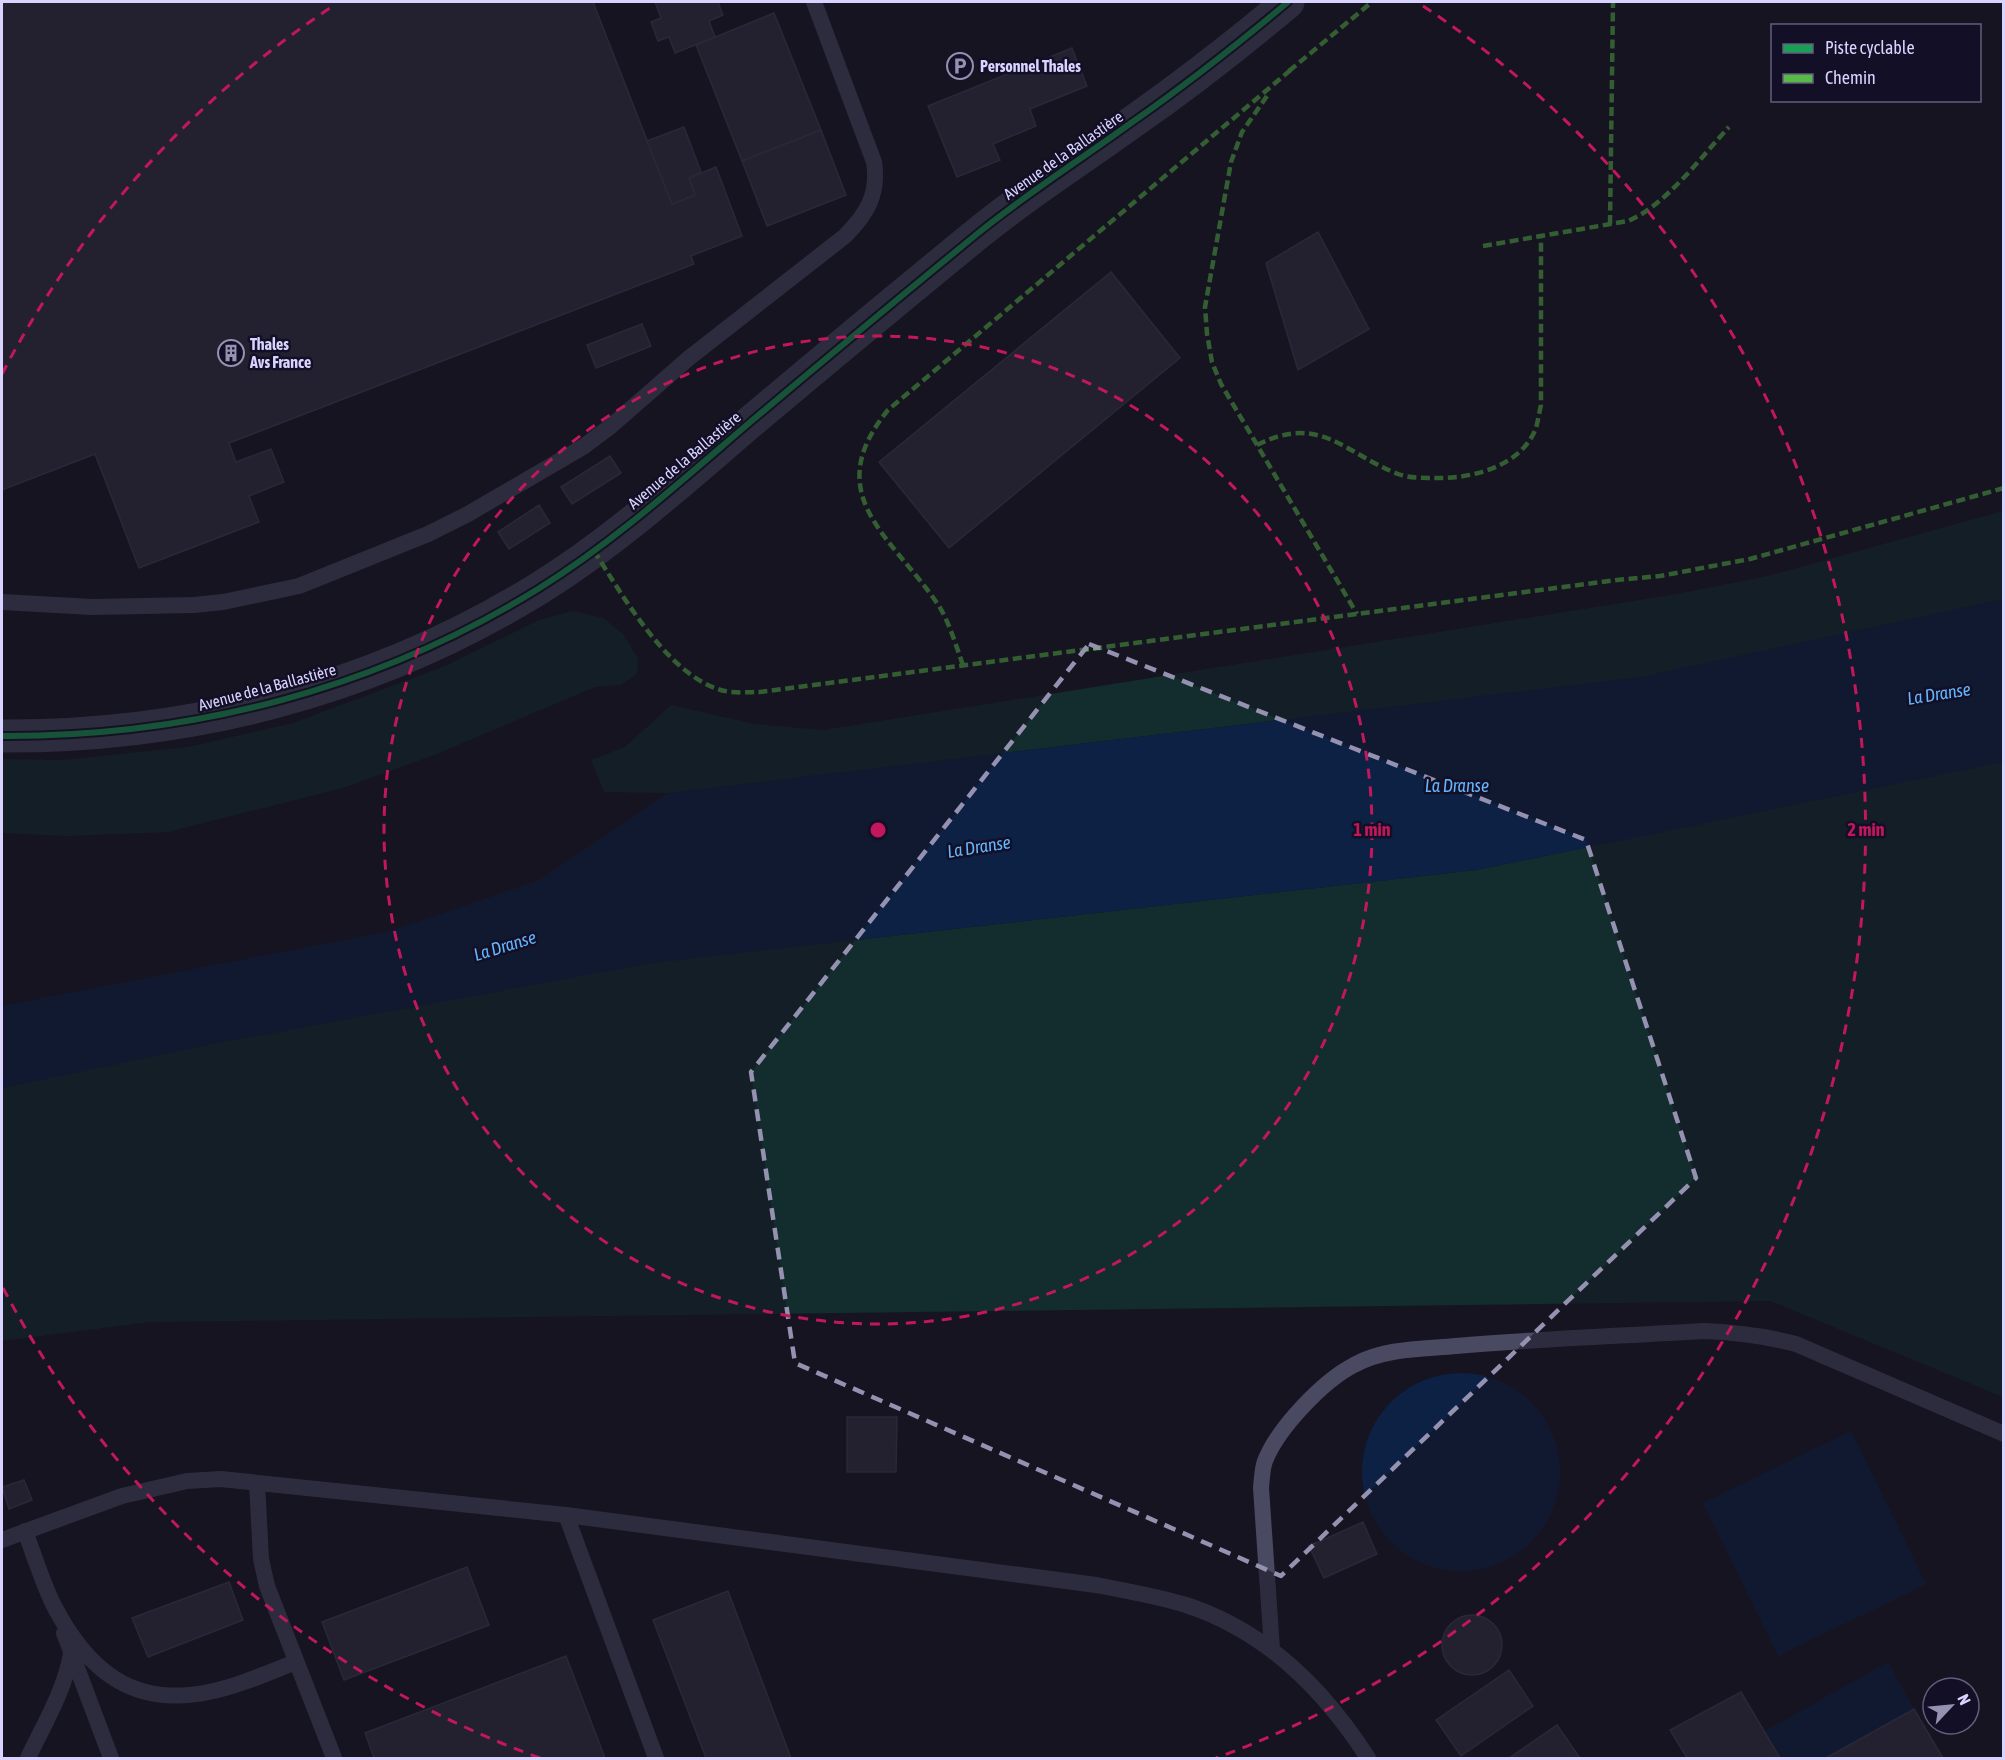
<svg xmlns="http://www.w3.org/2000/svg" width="2005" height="1760" font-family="'Asap Condensed',sans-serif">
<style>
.green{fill:#132c2d}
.water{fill:#0d2144}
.building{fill:#343243;stroke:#433f54;stroke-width:1.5}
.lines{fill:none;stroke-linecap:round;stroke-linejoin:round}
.service{stroke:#4a4962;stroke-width:16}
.minor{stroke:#4a4962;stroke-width:33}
.quiet{stroke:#58b947;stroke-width:4.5;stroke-dasharray:9 4.5;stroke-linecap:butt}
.cycleway-casing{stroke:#130f26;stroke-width:10}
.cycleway{stroke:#1a9f57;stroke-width:6}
.marked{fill:none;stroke:#9591b1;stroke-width:4.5;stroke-dasharray:12 8;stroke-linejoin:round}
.ring{fill:none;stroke:#c2185b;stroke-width:3;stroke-dasharray:10 8}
.labels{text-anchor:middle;stroke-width:5;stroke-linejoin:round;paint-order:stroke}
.poi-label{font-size:16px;font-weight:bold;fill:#d9d4ff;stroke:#130f26;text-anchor:start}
.street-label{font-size:16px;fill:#d9d4ff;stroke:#130f26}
.water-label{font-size:18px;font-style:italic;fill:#62b6ff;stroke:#130f26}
.centre{fill:#c2185b;stroke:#130f26;stroke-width:3}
.ring-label{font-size:18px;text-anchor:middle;font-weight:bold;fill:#c2185b;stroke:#130f26;stroke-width:5;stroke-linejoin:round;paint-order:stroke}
</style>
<rect width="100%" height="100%" fill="#161421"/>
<!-- green -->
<g class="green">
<polygon points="2003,511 2003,599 1641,677 668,793 604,792 591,760 625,747 671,705 754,724 824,730 1677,594 1768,576"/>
<polygon points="573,611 603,618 623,634 638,659 637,674 620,685 595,687 434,755 343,788 168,832 66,836 2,833 2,759 63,760 188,747 293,723 445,666 539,620"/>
<polygon points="2003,762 2003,1397 1771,1301 150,1322 2,1341 2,1088 213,1044 652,963 1476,870"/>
</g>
<!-- water -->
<g class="water">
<polygon points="2003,599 2003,762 1476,870 652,963 213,1044 2,1088 2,1006 386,932 538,881 668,793 1641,677"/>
<circle cx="1461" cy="1472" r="99"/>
<polygon points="1851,1431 1926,1584 1778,1656 1703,1503"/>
<polygon points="1888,1662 1914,1709 1826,1758 1780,1758 1765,1731"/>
</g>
<!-- building -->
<g class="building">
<polygon points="2,2 593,2 672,204 695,195 689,178 716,167 742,236 691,256 694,264 229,443 236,462 271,449 284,482 249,496 259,522 139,568 95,454 2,490"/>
<polygon points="655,2 718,2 723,15 709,21 715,37 675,53 669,37 658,41 651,22 661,18"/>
<polygon points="774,13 821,130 742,161 696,45"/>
<polygon points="1072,48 1087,86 1030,109 1036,126 993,144 1000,160 957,177 928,106"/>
<polygon points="684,127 701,172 689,178 695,195 672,204 647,141"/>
<polygon points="821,130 846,195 767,226 742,161"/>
<polygon points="1318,232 1369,329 1298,370 1266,263"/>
<polygon points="1111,272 1180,358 949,548 879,462"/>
<polygon points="642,324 651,346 596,368 587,345"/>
<polygon points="610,456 621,473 572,504 561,487"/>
<polygon points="539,505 550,523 509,549 498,532"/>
<polygon points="847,1417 897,1417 896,1472 847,1472"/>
<polygon points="24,1480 32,1500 9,1509 2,1487"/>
<polygon points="1363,1522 1377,1554 1324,1578 1309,1546"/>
<polygon points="467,1567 489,1625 344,1680 322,1622"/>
<polygon points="229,1582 243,1620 148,1657 132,1618"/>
<polygon points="728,1591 791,1758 706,1758 653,1620"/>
<circle cx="1472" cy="1645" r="30"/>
<polygon points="566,1656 605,1758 374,1758 365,1733"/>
<polygon points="1509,1670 1533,1706 1461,1756 1436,1720"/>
<polygon points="1741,1692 1780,1758 1687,1758 1670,1730"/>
<polygon points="1914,1709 1943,1758 1826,1758"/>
<polygon points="1557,1725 1580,1758 1509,1758"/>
</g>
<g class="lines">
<!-- service -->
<g class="service">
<path d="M2 602 92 607 194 605 223 602 299 586 428 534 468 514 583 447 611 426 689 358 845 236C867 214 879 194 874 162L814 2"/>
<polyline points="257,1483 261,1559 267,1586 334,1758"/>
<polyline points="566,1515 656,1758"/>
<path d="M25 1531C34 1555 42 1581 53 1604 87 1670 132 1708 209 1692 239 1686 267 1673 296 1662"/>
<path d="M2 1540 122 1496 187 1481 221 1479 566 1515 1096 1585C1126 1591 1157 1596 1186 1605 1266 1631 1324 1689 1368 1758"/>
<polyline points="64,1633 111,1758"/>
<path d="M1272 1649 1261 1488C1262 1479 1262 1469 1265 1461 1278 1428 1323 1381 1354 1365 1384 1348 1423 1349 1456 1346 1538 1339 1621 1336 1703 1331 1735 1332 1765 1336 1796 1344L2004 1434"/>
<path d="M28 1758C44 1724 64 1692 71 1654"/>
</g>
<!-- minor -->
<path class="minor" d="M2 736C192 737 376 689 538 589 614 542 680 482 748 424 824 360 900 297 977 234 1026 194 1080 160 1131 123 1184 86 1239 43 1288 2"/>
<!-- quiet -->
<g class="quiet">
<polyline points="1289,71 1372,2"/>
<polyline points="1267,96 1242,132 1231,162 1205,307 1207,334 1212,362 1221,384 1357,614"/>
<polyline points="1610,224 1613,2"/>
<path d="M1483 246 1628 221C1665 206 1701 157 1729 127"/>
<path d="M1257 445C1320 413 1344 453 1398 474 1409 478 1422 478 1434 478 1471 479 1521 467 1536 428 1538 421 1539 413 1541 405V236"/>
<path d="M594 551C623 596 666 672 718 689 731 694 747 692 760 692L1617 580 1660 576 1750 559 2004 488"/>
<path d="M963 665C956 646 950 624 939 606 893 537 818 496 888 410L1293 68"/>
</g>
<defs>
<path id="cycleway" d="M2 736C192 737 376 689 538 589 614 542 680 482 748 424 824 360 900 297 977 234 1026 194 1080 160 1131 123 1184 86 1239 43 1288 2"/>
</defs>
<!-- cycleway casing -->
<use href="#cycleway" class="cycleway-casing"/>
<!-- cycleway -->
<use href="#cycleway" class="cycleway"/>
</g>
<!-- marked area -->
<path d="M0 0H2005V1760H0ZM1089 644 1586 840 1696 1178 1281 1576 795 1363 751 1072Z" fill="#161421" fill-opacity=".55" fill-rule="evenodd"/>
<path class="marked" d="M1089 644 1586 840 1696 1178 1281 1576 795 1363 751 1072Z"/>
<!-- distance rings -->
<g class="ring">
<circle cx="878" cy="830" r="494"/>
<path d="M540 1758A988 988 0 0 1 2 1286M2 374A988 988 0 0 1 333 6M1423 6A988 988 0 0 1 1216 1758"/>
</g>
<!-- icons -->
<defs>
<symbol id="parking-ring" viewBox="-11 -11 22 22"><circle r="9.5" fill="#130f26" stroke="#9591b1" stroke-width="1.5"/><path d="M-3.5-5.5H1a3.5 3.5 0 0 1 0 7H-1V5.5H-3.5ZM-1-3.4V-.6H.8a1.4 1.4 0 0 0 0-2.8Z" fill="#9591b1"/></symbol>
<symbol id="building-ring" viewBox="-11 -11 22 22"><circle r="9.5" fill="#130f26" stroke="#9591b1" stroke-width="1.5"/><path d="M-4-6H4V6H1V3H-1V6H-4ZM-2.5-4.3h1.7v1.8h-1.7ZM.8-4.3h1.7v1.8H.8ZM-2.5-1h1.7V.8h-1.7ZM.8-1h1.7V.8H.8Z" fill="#9591b1"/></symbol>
</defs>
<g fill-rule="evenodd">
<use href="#parking-ring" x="945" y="51" width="30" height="30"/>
<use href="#building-ring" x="216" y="338" width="30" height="30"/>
</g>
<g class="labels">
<!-- poi labels -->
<g class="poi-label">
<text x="980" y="72">Personnel Thales</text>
<text x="250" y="350">Thales<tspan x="250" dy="18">Avs France</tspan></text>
</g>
<!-- street labels -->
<g class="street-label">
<text transform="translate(1063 155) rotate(-35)" y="6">Avenue de la Ballastière</text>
<text transform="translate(684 460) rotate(-40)" y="6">Avenue de la Ballastière</text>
<text transform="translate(267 687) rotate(-15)" y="6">Avenue de la Ballastière</text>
</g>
<!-- water labels -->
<g class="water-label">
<text transform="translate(1939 694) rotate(-9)" y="6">La Dranse</text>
<text x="1457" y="792">La Dranse</text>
<text transform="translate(979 847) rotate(-9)" y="6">La Dranse</text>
<text transform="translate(505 946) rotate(-17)" y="6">La Dranse</text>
</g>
</g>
<circle cx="878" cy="830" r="9" class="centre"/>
<g class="ring-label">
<text x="1372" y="836">1 min</text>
<text x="1866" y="836">2 min</text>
</g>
<!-- border -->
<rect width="2005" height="1760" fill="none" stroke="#d9d4ff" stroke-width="6"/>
<!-- legend -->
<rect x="1771" y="24" width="210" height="78" fill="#130f26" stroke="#625e7d" stroke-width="1.5"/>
<rect x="1783" y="44" width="30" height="9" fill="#1a9f57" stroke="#625e7d" stroke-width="1.5"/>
<text x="1825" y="54" font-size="18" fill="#d9d4ff">Piste cyclable</text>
<rect x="1783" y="74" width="30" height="9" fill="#58b947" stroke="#625e7d" stroke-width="1.5"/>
<text x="1825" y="84" font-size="18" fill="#d9d4ff">Chemin</text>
<!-- north arrow -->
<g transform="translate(1951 1706) rotate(64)"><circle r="28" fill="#130f26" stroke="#625e7d" stroke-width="1.5"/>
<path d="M0-4.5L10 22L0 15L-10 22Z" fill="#9591b1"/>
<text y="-9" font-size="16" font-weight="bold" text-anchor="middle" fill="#d9d4ff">N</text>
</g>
</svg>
